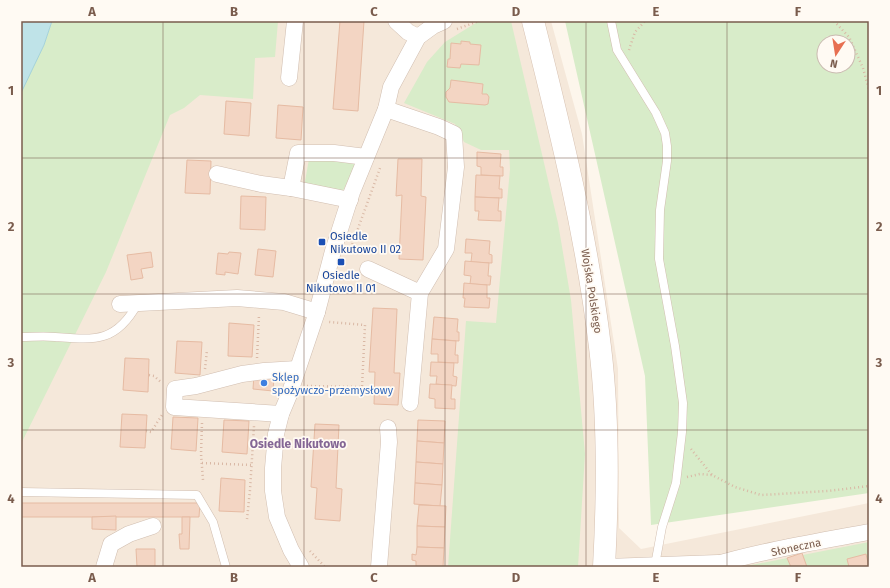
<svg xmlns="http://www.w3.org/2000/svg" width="890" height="588" font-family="'Fira Sans',sans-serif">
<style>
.residential{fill:#f5e8da}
.green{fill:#d8ecc9;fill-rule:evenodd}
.water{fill:#bfe3e8;stroke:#a5d3da}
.building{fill:#f3d5c3;stroke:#e6bba3}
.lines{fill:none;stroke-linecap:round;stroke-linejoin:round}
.lane-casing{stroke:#d1beb0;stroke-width:9}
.street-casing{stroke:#d1beb0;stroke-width:17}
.secondary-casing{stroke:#d6c0b0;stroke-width:23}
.path{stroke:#d9b8a5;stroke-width:2.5;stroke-dasharray:1 3;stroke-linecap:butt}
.lane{stroke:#fff;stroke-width:8}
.street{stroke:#fff;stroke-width:16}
.secondary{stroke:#fff;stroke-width:22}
.grid{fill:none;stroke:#7a5c4d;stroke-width:1;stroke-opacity:0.55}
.transit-dot{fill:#1a4fb4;stroke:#fffaf3;stroke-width:1.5}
.shop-dot{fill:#3f7fe0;stroke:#fffaf3;stroke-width:1.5}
.labels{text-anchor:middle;stroke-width:3.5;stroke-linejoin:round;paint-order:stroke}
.transit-label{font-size:11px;fill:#164399;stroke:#fffaf3;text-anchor:start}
.street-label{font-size:11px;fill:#7a5c4d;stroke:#fffaf3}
.shop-label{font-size:11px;fill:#366cbe;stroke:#fffaf3;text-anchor:start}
.neighbourhood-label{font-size:12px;font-weight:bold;fill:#846695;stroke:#fffaf3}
.neatline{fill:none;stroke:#7a5c4d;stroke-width:1.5}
.grid-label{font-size:13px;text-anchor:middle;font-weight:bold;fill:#7a5c4d}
</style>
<rect width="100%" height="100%" fill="#fdf6ec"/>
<!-- residential -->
<polygon class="residential" points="52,21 551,21 582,134 618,369 619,528 641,549 869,503 869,567 21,567 21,93 44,45"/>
<!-- green -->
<g class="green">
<polygon points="52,21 278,21 275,57 255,58 253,99 200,95 184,108 170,115 106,272 21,444 21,90 44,45"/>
<polygon points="479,21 511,21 558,223 571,300 585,454 578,567 448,567 466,321 496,323 510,169 509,150 481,150 464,142 455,124 404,103 427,62 445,42"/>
<path d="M565 21H869V493L651 525 645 376ZM824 42H848V66H824Z"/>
<polygon points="309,159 356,163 342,193 304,187"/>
<polygon points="869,542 869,567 741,567"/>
</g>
<!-- water -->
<polygon class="water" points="21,21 52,21 44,45 21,93"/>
<!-- building -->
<g class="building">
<polygon points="340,21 364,21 358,111 333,109"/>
<polygon points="461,41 470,42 470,44 481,45 479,65 461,64 460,68 447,67 448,59 450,59 451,43 461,44"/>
<polygon points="451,80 483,84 482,94 487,94 489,97 488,104 485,105 449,102 446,97 446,92 450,88"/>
<polygon points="226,101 251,103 249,136 224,134"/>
<polygon points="278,105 303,107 301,140 276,138"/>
<polygon points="477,152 501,154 500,167 503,167 503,176 481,175 481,167 477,166"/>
<polygon points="398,159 422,159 421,196 426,197 423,260 399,259 402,195 396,196"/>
<polygon points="187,160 211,161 210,194 185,193"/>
<polygon points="476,175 500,176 499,189 502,189 502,198 475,197"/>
<polygon points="241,196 266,197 265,230 240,229"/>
<polygon points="475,197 499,198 498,211 501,211 501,221 478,220 479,211 475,211"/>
<polygon points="466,239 490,241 489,254 492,255 492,263 471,262 472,253 465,253"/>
<polygon points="258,249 276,251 273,277 255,275"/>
<polygon points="151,252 153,267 141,269 143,278 131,280 127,255"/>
<polygon points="229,252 241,253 238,274 225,272 225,275 216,274 218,253 228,254"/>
<polygon points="465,261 489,263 488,276 491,276 490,285 470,284 471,276 464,275"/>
<polygon points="464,283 487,285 487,298 490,298 489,308 464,307 465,298 463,298"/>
<polygon points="373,308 397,309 394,373 400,373 398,405 374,404 375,372 369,372"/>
<polygon points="434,317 458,319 457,332 459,332 459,341 432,339"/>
<polygon points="229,323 254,325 252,357 228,356"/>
<polygon points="432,339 456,341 455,355 458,355 458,363 438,362 438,354 431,354"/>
<polygon points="177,341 202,342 200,375 175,373"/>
<polygon points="125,358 149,359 148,392 123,390"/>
<polygon points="431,362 454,363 453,376 457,377 456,386 436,384 437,376 430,376"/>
<polygon points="254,375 274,377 273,391 253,389"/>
<polygon points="430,384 452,385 451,399 455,399 455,409 435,408 435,399 429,398"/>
<polygon points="122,414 147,415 145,448 120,447"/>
<polygon points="173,417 198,418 196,451 171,449"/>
<polygon points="224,420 249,421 247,454 222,452"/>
<polygon points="418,420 445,421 444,443 417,441"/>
<polygon points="315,424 339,425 336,488 342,489 340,521 315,519 317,488 311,487"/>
<polygon points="417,441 444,443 443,464 416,462"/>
<polygon points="416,462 443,464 442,485 415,483"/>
<polygon points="221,478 245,480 244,512 219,511"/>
<polygon points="415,483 442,485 440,506 414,504"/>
<polygon points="21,503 200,503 199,517 21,517"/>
<polygon points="419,505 446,506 445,527 417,526"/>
<polygon points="116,516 116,530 92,529 92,517"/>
<polygon points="182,517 190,517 189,549 180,549 179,534 182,534"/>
<polygon points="417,526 445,527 444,548 417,547"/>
<polygon points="417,547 444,548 443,567 416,567 416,561 412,560 412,554 416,555"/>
<polygon points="136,549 155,549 155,567 137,567"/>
<polygon points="802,553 807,567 791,567 787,558"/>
<polygon points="866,554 869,567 849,567 847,559"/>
</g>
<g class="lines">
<defs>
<g id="lane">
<polyline points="611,21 617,50 656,113 665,133 667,146 667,161 660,210 659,259 675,346 683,403 682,432 676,483 662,527 655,565"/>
<path d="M21 337C32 337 44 336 55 337 95 340 116 343 138 303"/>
<polyline points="21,492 197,495 213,522 226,567"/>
</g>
<g id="street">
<polyline points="396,21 408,32 418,37"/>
<polyline points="289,78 295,21"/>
<polyline points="386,109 439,127 454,134 456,167 446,249 420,293 410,403"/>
<polyline points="217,174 261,184 291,188 350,200"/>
<polyline points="291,188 298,153 334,153 366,157"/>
<polyline points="368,269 420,293"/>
<polyline points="120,304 237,298 284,302 317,312"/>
<polyline points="281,414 174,407 175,389 196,386 242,374 264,371 297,369"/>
<polyline points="104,567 111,544 129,534 153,526"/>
<polyline points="301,567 291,550 277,517 273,491 273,468 276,434 281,414 289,395 317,312 333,251 352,192 386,109 391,87 418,37 433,26 444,21"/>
<polyline points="379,567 389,442 388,428"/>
<polyline points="607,567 718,563"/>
<path d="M707 567C760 551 815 542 869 532"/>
</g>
<path id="secondary" d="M533 21C560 128 587 237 600 347 609 420 608 494 604 567"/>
</defs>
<!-- lane casing -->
<use href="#lane" class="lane-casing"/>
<!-- street casing -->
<use href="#street" class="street-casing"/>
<!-- secondary casing -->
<use href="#secondary" class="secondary-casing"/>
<!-- path -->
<g class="path">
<polyline points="834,21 849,37 863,68 869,90"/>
<polyline points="457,29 479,21"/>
<polyline points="629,50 635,32 645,21"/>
<polyline points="351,248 380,168"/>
<polyline points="257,358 259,315"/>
<polyline points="205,369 207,350"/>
<polyline points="149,375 154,376 162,383"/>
<polyline points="307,386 362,387 365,325 329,322"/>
<polyline points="202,423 201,454 203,480"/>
<polyline points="146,431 151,432 162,415"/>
<polyline points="691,449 712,475 735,487 761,495 828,491 869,486"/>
<polyline points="202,463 251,465"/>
<polyline points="687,477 700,474 712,475"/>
<polyline points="247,519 250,490 254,426"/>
<polyline points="310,551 325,567"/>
</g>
<!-- lane -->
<use href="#lane" class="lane"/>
<!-- street -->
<use href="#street" class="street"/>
<!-- secondary -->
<use href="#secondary" class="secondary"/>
</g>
<!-- grid -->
<path class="grid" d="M163 21V567M304 21V567M445 21V567M586 21V567M727 21V567M21 158H869M21 294H869M21 430H869"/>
<!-- markers -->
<g class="transit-dot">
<rect x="318" y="238" width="8" height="8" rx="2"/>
<rect x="337" y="258" width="8" height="8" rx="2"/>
</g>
<circle class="shop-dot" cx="264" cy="383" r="4"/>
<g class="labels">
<!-- transit labels -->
<g class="transit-label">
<text x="330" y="240">Osiedle<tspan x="330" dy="13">Nikutowo II 02</tspan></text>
<text x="341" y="279" text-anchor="middle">Osiedle<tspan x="341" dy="13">Nikutowo II 01</tspan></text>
</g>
<!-- street labels -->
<g class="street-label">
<text transform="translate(592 291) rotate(81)" y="4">Wojska Polskiego</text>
<text transform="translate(796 547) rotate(-12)" y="4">Słoneczna</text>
</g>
<!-- shop labels -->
<g class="shop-label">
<text x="272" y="381">Sklep<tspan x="272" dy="13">spożywczo-przemysłowy</tspan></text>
</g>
<!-- neighbourhood labels -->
<g class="neighbourhood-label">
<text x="298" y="448">Osiedle Nikutowo</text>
</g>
</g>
<!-- border -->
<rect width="890" height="588" fill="none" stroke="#fffaf3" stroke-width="44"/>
<!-- north arrow -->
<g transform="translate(836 54) rotate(192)"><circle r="19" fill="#fffaf3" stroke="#cabbb1"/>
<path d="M0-3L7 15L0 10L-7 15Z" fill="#e76f51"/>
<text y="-6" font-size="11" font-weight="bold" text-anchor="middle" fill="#7a5c4d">N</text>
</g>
<rect x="22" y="22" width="846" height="544" class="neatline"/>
<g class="grid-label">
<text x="92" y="16">A</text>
<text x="234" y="16">B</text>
<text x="374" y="16">C</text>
<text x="516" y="16">D</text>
<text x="656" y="16">E</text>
<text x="798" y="16">F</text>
<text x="11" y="95">1</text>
<text x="879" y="95">1</text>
<text x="11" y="231">2</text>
<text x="879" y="231">2</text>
<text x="11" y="367">3</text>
<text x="879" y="367">3</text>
<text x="11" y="503">4</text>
<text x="879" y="503">4</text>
<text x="92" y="582">A</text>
<text x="234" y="582">B</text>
<text x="374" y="582">C</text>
<text x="516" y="582">D</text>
<text x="656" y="582">E</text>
<text x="798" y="582">F</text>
</g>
</svg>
